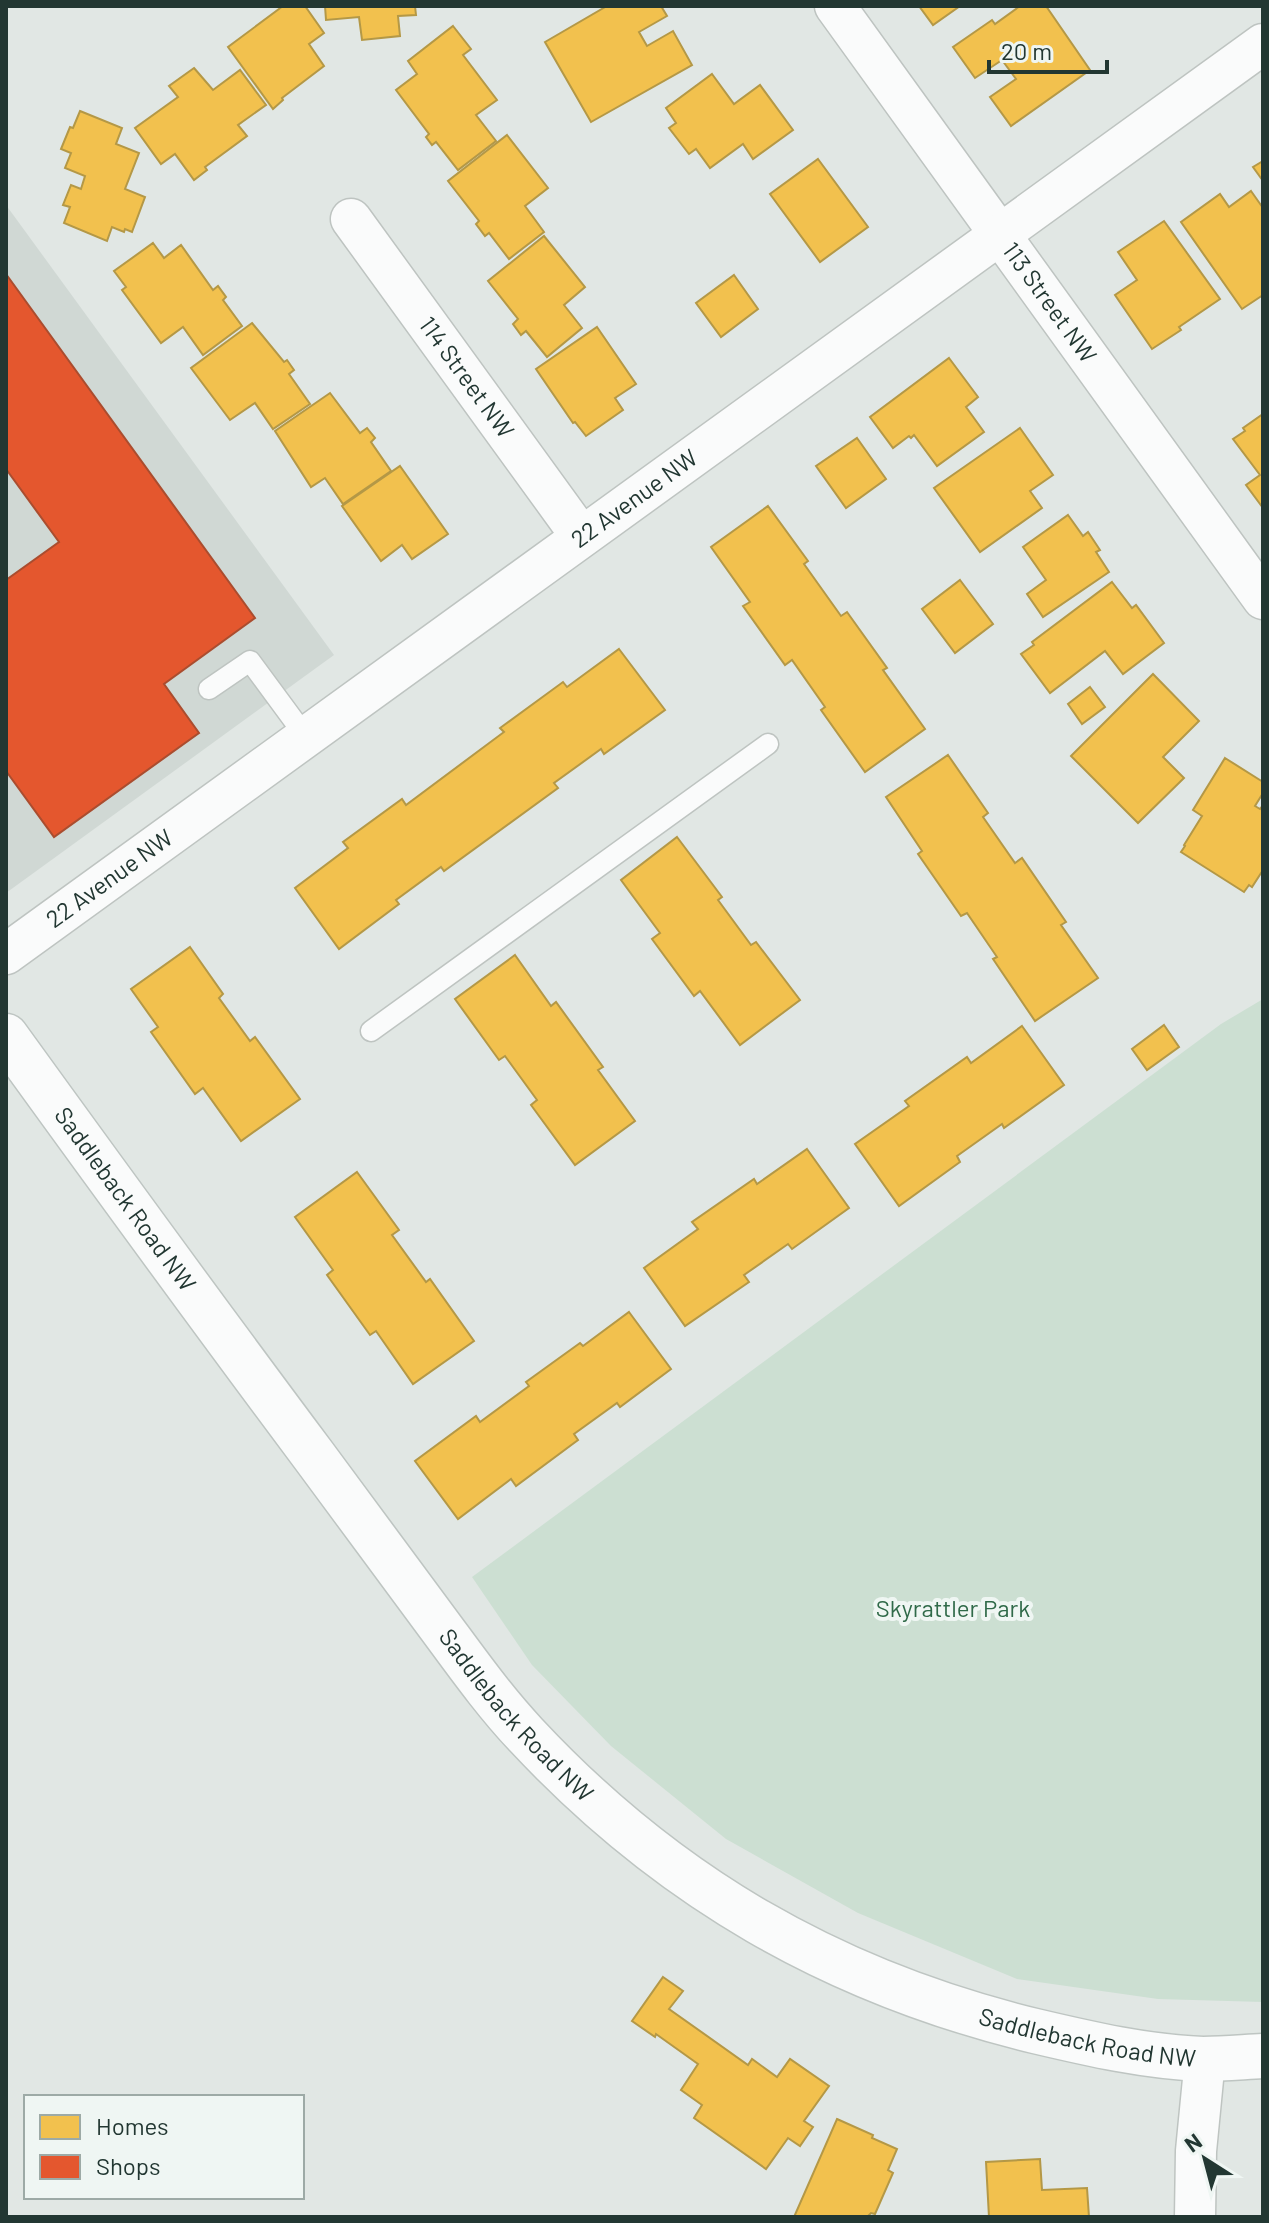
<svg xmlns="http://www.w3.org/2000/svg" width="1269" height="2223" font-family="Barlow,sans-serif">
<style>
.built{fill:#d0d8d4}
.green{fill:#ccdfd2}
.homes{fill:#f2c14e;stroke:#b49846;stroke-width:2}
.shops{fill:#e4572e;stroke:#aa4d2f;stroke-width:2}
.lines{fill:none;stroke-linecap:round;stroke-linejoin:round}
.lane-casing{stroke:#bec4c1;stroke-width:23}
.street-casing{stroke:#bec4c1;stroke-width:43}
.secondary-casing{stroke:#bec5c2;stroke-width:47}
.lane{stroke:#fafbfb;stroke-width:20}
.street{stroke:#fafbfb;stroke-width:40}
.secondary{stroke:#fafbfb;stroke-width:44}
.labels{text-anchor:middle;stroke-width:8;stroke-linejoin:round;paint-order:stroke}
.street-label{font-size:24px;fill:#223732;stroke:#eff6f3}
.park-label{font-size:24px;fill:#306a49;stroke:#eff6f3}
</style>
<rect width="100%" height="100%" fill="#e1e7e4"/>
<!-- built -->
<polygon class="built" points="6,205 334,655 6,893"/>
<!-- green -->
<polygon class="green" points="1263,999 1263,2002 1158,1999 1017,1979 858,1913 726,1839 611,1746 532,1665 472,1577 1221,1024"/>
<!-- homes -->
<g class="homes">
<polygon points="283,6 305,6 324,33 309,44 324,66 282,98 283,100 273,109 228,47"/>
<polygon points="325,6 415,6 416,15 398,16 400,36 362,40 359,17 326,20"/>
<polygon points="607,6 661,6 667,16 639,32 647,46 673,31 692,65 591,122 545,42"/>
<polygon points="919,6 960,6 933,25"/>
<polygon points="1020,6 1046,6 1090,70 1011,126 990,97 1016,79 1002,60 975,78 953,47 992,20 995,24"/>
<polygon points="453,26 471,49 463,55 497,100 476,115 496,141 458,170 436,142 432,145 426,137 429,134 396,90 417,74 408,61"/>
<polygon points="194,68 213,90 240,70 266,105 238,125 247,136 205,167 207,170 194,180 175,154 161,164 135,128 178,97 169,86"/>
<polygon points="712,74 734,104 760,85 793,130 753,159 743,144 710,168 696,149 689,154 669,128 676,123 666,108"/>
<polygon points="80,111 122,128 116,144 139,153 125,189 145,197 132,232 125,229 124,232 112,227 107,241 64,223 70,207 63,205 71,185 81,189 85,176 65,168 71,153 61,149 70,127 73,128"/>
<polygon points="507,135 548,188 525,206 544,232 509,259 489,233 485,236 476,224 479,221 448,181"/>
<polygon points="818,159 868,227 820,262 770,194"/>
<polygon points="1263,161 1263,181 1253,167"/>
<polygon points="1251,191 1263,208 1263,295 1242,309 1181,222 1220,194 1229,207"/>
<polygon points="1164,221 1220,299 1179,327 1181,330 1152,349 1115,295 1137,280 1118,252"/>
<polygon points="544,236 585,287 564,305 582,328 547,357 526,331 521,335 513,324 518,319 488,281"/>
<polygon points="153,243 164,258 181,245 213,290 218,286 226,297 223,300 242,326 203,355 183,327 161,343 122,290 126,287 114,271"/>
<polygon points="734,275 758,309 721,337 696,303"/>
<polygon points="252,323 284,362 287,360 294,370 289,374 310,404 273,429 255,403 230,420 191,368"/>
<polygon points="597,327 636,384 615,398 623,410 586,436 575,422 573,423 536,369"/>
<polygon points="949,358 978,397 966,407 984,432 937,466 914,435 911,438 909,436 893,448 870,417"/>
<polygon points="330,393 360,433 367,428 375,438 371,442 391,471 343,504 325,478 311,487 275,431"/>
<polygon points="1263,414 1263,508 1246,485 1260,475 1233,439 1245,431 1243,428"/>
<polygon points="1020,428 1053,475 1030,491 1042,508 980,552 934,488"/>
<polygon points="857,438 886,479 846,508 816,466"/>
<polygon points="400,466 448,534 412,559 402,545 381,561 342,506"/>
<polygon points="768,506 808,561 804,564 841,616 847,612 887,668 883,670 925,729 865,772 821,710 825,707 792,660 785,665 743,606 750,602 711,547"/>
<polygon points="1068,515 1083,536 1088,532 1100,550 1096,552 1109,572 1043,617 1027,594 1046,580 1023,547"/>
<polygon points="960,580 993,624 955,653 922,609"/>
<polygon points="1112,582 1132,608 1136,605 1164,643 1123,674 1105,651 1050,693 1021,654 1034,645 1032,642"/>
<polygon points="619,649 665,710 604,754 601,749 554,783 558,788 444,871 441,867 396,900 399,904 339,949 295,888 348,848 343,842 402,799 406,805 504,732 500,728 563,682 567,687"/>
<polygon points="1153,674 1199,721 1163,757 1184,778 1138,823 1071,756"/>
<polygon points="1090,687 1105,707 1082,724 1068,704"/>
<polygon points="948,755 988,813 983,817 1015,863 1022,858 1066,922 1061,925 1098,978 1035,1021 993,959 997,957 967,913 961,916 918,854 922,851 886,797"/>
<polygon points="1225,758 1263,782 1263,793 1255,806 1260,809 1263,805 1263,870 1252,887 1249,885 1244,892 1181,852 1185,846 1184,845 1202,816 1193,810"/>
<polygon points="677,837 722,897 718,900 751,945 756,942 800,1000 740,1045 700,991 694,996 652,939 660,933 621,880"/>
<polygon points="190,947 223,994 219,998 250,1041 255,1037 300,1099 241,1141 203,1088 195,1094 151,1032 158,1027 131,989"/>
<polygon points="515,955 551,1006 556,1002 603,1067 598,1070 635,1121 575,1165 531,1105 537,1100 505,1056 499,1060 455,999"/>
<polygon points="1164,1025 1179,1047 1147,1070 1132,1049"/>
<polygon points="1022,1026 1064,1085 1004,1128 1002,1124 957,1156 960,1162 899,1206 855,1144 909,1106 905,1101 967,1057 971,1063"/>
<polygon points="807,1149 849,1208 792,1249 788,1244 744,1275 749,1282 685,1326 644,1268 698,1229 692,1222 754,1179 757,1184"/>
<polygon points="357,1172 399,1230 392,1235 426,1282 430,1279 474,1341 413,1384 376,1331 370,1335 327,1275 333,1270 295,1217"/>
<polygon points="629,1312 671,1369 620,1407 617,1403 574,1434 578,1440 516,1486 511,1479 458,1519 415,1461 476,1416 480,1422 529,1386 526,1382 580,1343 583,1346"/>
<polygon points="663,1977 683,1991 669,2009 748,2065 752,2059 777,2077 790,2059 829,2086 804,2121 813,2127 800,2146 788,2138 766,2169 694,2118 702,2105 681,2090 698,2064 656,2034 655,2037 632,2021"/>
<polygon points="837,2119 873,2135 872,2138 897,2149 888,2170 893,2173 875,2214 871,2213 867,2217 794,2217"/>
<polygon points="1040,2159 1042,2190 1087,2188 1089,2217 989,2217 986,2162"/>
</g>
<!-- shops -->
<polygon class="shops" points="6,274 255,618 164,684 199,733 54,837 6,771 6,580 59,542 6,469"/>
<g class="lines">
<defs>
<g id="lane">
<polyline points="209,689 250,661 306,737"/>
<polyline points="371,1031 768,744"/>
</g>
<g id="street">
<path id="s1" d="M835 6 1263 599"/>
<path id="s2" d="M351 219 581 536"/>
<path id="s3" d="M6 954 1263 44"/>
<polyline points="1195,2217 1196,2151 1205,2059"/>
</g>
<g id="secondary">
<path id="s4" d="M6 1036C108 1177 210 1317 314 1456 355 1511 395 1566 436 1621 465 1660 493 1700 526 1735 668 1887 833 1982 1035 2031 1090 2044 1147 2057 1203 2059 1223 2059 1243 2057 1263 2056"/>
</g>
</defs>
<!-- lane casing -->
<use href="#lane" class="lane-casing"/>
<!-- street casing -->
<use href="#street" class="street-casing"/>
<!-- secondary casing -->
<use href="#secondary" class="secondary-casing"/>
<!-- lane -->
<use href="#lane" class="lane"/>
<!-- street -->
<use href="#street" class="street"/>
<!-- secondary -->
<use href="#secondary" class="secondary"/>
</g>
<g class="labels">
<!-- street labels -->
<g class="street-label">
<text dy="8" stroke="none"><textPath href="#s1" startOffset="366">113 Street NW</textPath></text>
<text dy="8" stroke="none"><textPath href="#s2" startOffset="196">114 Street NW</textPath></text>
<text dy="8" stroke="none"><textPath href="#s3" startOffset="776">22 Avenue NW</textPath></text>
<text dy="8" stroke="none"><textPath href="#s3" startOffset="128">22 Avenue NW</textPath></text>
<text dy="8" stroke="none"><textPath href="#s4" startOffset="202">Saddleback Road NW</textPath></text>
<text dy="8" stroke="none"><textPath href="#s4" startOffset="850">Saddleback Road NW</textPath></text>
<text dy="8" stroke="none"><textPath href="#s4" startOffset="1522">Saddleback Road NW</textPath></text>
</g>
<!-- park labels -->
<g class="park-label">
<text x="953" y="1617">Skyrattler Park</text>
</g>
</g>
<!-- border -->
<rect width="1269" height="2223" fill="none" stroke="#223732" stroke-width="16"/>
<!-- legend -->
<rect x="24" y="2095" width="280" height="104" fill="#eff6f3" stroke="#9daaa6" stroke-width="2"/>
<rect x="40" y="2115" width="40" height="24" fill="#f2c14e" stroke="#9daaa6" stroke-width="2"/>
<text x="96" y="2135" font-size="24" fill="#223732">Homes</text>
<rect x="40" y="2155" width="40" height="24" fill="#e4572e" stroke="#9daaa6" stroke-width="2"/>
<text x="96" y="2175" font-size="24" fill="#223732">Shops</text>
<!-- north arrow -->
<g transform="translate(1205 2159) rotate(324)" stroke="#eff6f3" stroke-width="6" paint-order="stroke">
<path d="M0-6L14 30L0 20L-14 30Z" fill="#223732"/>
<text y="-12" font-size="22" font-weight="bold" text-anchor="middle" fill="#223732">N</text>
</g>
<!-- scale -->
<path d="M989 60v12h118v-12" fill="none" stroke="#223732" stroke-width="4"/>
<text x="1001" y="60" font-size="24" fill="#223732" stroke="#eff6f3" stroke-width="6" paint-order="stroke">20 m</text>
</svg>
